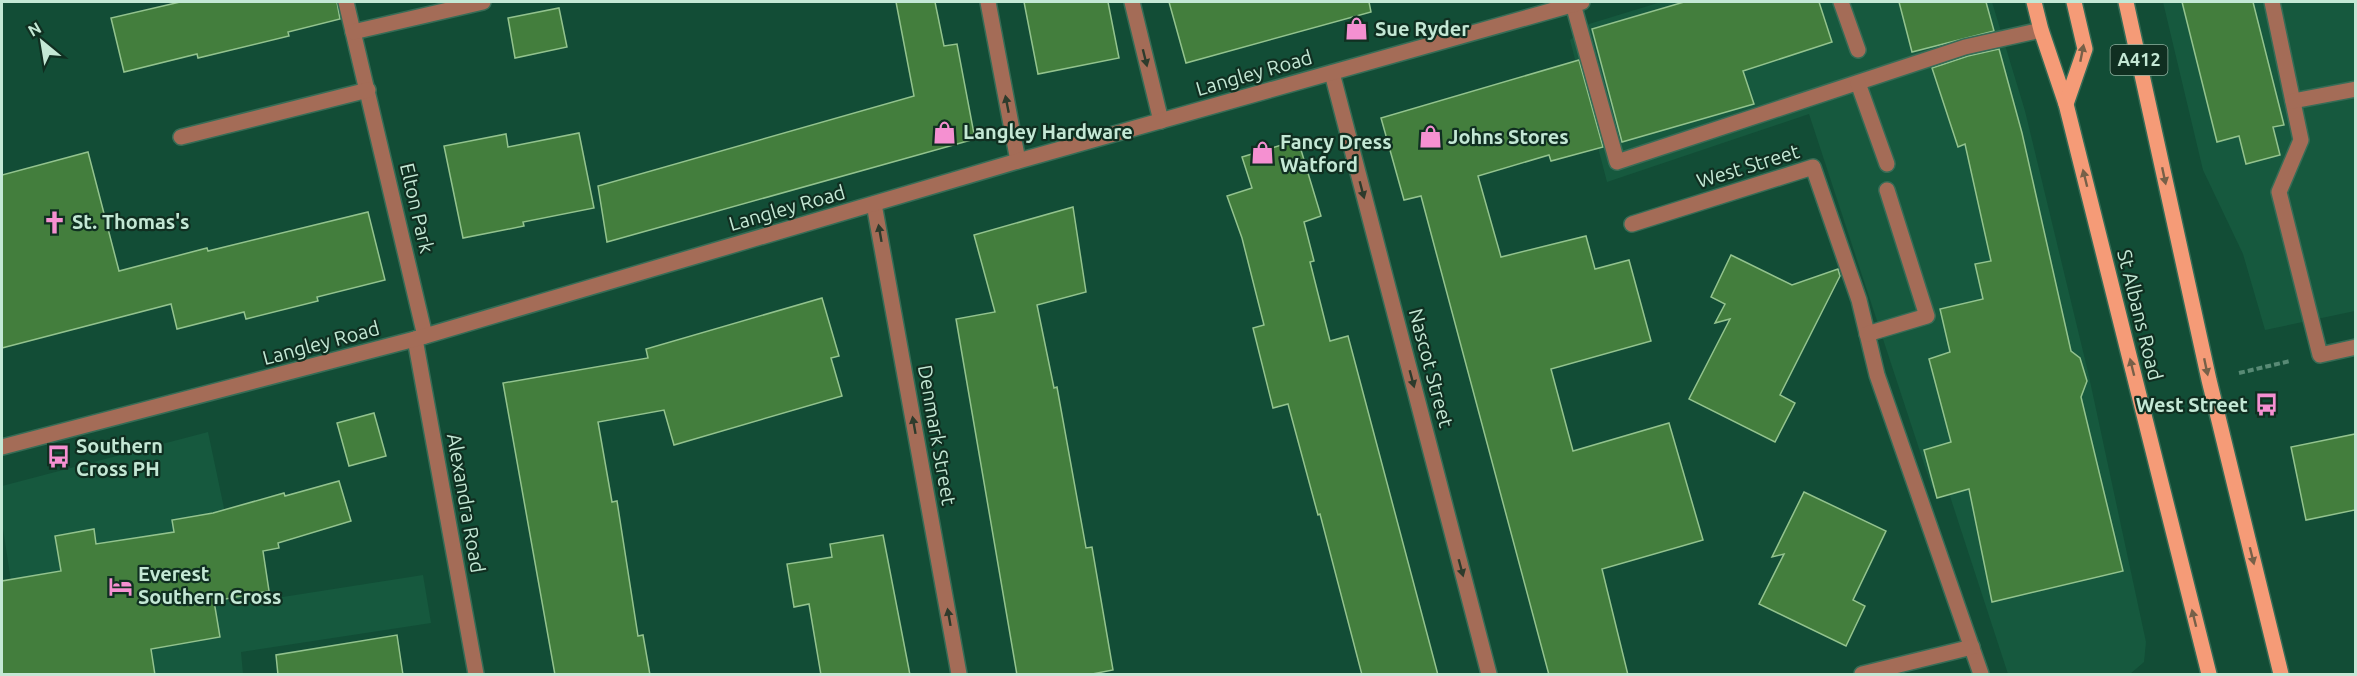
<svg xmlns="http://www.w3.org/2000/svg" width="2357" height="676" font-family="Ubuntu,sans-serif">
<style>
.built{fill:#16593e}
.building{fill:#437e3d;stroke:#93c38e;stroke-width:1.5}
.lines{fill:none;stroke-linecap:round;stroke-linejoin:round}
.minor-casing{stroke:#366c56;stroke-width:18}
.major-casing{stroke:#366c56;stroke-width:18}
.path{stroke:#588a75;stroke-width:4;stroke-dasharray:6 3;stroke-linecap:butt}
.minor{stroke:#a46c57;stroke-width:15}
.major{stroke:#f59b77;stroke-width:15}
.oneway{fill:#776048}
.oneway2{fill:#2e3b2c}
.labels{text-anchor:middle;stroke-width:4.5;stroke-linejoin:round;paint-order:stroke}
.shield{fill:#102f21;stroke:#8eb09f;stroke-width:1.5}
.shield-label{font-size:18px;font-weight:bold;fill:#c4e8d5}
.poi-label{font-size:20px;font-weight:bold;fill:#c4e8d5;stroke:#102f21;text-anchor:start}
.street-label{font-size:20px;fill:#c4e8d5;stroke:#102f21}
</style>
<rect width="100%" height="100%" fill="#124d36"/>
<!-- built -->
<g class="built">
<polygon points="1661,2 1992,2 2025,111 2088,372 2146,642 2144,662 2130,674 2008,674 1946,484 1932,488 1809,114 1607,182 1570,40 1589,24"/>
<polygon points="2163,2 2355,2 2355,311 2265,330 2243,254 2203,170"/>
<polygon points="208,432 244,603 423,575 431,623 241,652 243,674 25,674 2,522 2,486"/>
</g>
<!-- building -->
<g class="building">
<polygon points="180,2 337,2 340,19 288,32 289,36 198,58 197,54 124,72 111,18"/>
<polygon points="896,2 935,2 944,46 957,44 975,139 607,242 598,186 914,96"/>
<polygon points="1024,2 1108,2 1119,58 1038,74"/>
<polygon points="1169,2 1369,2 1371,12 1186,63"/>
<polygon points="1684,2 1819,2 1832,42 1743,71 1754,104 1622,142 1592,29"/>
<polygon points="1899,2 1986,2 1994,31 1912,52"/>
<polygon points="2182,2 2253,2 2284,125 2273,127 2280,155 2246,164 2239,136 2217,142"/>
<polygon points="559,8 567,47 515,58 508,18"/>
<polygon points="1999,49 2022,133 2071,351 2080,358 2087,381 2081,397 2123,571 1992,602 1969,489 1937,498 1924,450 1951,442 1929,359 1950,352 1940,309 1983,299 1975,264 1991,261 1965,144 1958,147 1932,68 1968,56"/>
<polygon points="1579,60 1603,147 1551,161 1549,155 1478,176 1501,257 1586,236 1595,269 1629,260 1651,341 1551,369 1573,451 1669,423 1703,540 1602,569 1628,675 1549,675 1421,196 1404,200 1381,118"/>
<polygon points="579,133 594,208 523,222 524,226 463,238 444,146 506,134 508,147"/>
<polygon points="1298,140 1321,216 1304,222 1314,261 1310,262 1330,341 1348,336 1438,675 1362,675 1320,514 1318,515 1288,404 1273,408 1253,328 1264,325 1242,238 1227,196 1252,188 1242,157"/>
<polygon points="88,152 119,271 207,248 208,251 368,212 385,280 317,297 318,301 246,319 244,312 177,329 171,304 2,348 2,175"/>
<polygon points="1073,207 1086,292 1037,305 1054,388 1057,387 1086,548 1092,547 1113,670 1087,675 1017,675 956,319 995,312 974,235"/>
<polygon points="1731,255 1792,285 1838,269 1840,276 1780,395 1795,403 1775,442 1689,399 1730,319 1715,323 1725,304 1711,297"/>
<polygon points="822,298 839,356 831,358 842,396 674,445 664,410 598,422 612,502 617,501 638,636 643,635 650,675 555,675 503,383 648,358 646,349"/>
<polygon points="374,413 386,456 349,466 337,423"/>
<polygon points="2355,434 2355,510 2306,520 2291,447"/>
<polygon points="339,481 351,521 278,543 279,548 263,551 269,591 214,601 220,637 151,649 155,675 2,675 2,581 61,571 55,536 94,529 96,544 174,532 172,520 213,513 284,493 285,496"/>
<polygon points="1804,492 1886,531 1853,600 1865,606 1846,646 1759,604 1784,554 1772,557"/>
<polygon points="883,535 910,675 821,675 809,604 794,607 787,564 832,557 830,544"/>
<polygon points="397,635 403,675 278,675 276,655"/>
</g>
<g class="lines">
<defs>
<g id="minor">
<polyline points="346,2 425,336"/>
<polyline points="988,2 1018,161"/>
<polyline points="1132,2 1161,121"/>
<polyline points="1841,2 1858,50"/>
<polyline points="2272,2 2301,140 2279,192 2320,355 2356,347"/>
<polyline points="1573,4 1617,162 1965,47 2041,30"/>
<polyline points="353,32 483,2"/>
<polyline points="1332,73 1489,674"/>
<polyline points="1858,83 1887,164"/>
<polyline points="2293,101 2356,89"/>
<polyline points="181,137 368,90"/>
<polyline points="874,204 959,674"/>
<polyline points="1632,224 1813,167 1859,300 1877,375 1981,674"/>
<polyline points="1867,334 1927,316 1887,190"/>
<polyline points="415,339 476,674"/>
<polyline points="2,447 415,339 1018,161 1582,2"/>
<polyline points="1862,674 1972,647"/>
</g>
<g id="major">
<polyline points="2034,2 2041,30 2066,104 2209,674"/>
<polyline points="2126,2 2209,380 2281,674"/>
<polyline points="2066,104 2085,49 2074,2"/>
</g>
</defs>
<!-- minor casing -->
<use href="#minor" class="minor-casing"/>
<!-- major casing -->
<use href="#major" class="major-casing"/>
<!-- path -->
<polyline class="path" points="2239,373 2290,361"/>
<!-- minor -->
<use href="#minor" class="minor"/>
<!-- major -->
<use href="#major" class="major"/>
</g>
<!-- one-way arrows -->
<defs><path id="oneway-solid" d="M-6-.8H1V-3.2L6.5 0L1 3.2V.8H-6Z" transform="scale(1.5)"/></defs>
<g class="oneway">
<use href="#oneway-solid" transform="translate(2082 53) rotate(-79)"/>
<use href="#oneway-solid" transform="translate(2164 176) rotate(78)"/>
<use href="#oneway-solid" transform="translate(2085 178) rotate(-104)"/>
<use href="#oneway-solid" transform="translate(2132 367) rotate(-104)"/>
<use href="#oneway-solid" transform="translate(2206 367) rotate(78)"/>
<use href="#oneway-solid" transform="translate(2252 556) rotate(76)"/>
<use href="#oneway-solid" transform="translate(2194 618) rotate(-104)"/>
</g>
<g class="oneway2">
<use href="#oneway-solid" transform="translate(1145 58) rotate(76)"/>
<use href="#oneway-solid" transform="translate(1007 104) rotate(-101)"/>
<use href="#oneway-solid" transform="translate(1362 190) rotate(75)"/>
<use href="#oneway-solid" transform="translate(880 233) rotate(-100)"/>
<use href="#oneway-solid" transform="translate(1412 379) rotate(75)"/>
<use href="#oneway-solid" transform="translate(914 425) rotate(-100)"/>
<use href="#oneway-solid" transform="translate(1461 568) rotate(75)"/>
<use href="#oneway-solid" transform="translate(949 617) rotate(-100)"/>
</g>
<!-- icons -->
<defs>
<symbol id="shop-bare" viewBox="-9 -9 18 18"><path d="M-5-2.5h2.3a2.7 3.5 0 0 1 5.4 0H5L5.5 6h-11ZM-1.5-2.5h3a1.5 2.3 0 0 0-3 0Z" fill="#f590d1" stroke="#102f21" stroke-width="2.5" paint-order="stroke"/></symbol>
<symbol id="church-bare" viewBox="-9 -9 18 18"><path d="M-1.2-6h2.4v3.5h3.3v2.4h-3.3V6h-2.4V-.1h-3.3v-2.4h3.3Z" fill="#f590d1" stroke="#102f21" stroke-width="2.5" paint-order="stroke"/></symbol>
<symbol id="bus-bare" viewBox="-9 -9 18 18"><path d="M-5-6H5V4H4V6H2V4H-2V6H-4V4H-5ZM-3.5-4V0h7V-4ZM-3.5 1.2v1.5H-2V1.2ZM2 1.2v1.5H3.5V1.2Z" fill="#f590d1" stroke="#102f21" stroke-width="2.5" paint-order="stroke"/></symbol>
<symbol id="hotel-bare" viewBox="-9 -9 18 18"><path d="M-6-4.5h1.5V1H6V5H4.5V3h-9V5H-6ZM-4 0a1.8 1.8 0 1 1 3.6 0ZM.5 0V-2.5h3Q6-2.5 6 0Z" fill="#f590d1" stroke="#102f21" stroke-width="2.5" paint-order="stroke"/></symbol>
</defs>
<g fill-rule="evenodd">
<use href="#shop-bare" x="1340" y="12" width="33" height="33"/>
<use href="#shop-bare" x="928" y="116" width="33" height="33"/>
<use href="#shop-bare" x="1414" y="120" width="33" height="33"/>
<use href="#shop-bare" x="1246" y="136" width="33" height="33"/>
<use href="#church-bare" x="38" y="206" width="33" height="33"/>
<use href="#bus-bare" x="2250" y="388" width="33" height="33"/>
<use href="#bus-bare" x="42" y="440" width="33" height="33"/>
<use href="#hotel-bare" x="104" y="570" width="33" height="33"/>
</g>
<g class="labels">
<!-- shield labels -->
<rect class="shield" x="2110.5" y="45" width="57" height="30" rx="4.5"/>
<g class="shield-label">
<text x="2139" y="66">A412</text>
</g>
<!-- poi labels -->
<g class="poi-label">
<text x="1375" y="36">Sue Ryder</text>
<text x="963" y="139">Langley Hardware</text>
<text x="1448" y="144">Johns Stores</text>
<text x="1280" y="149">Fancy Dress<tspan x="1280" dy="23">Watford</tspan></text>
<text x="72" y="229">St. Thomas's</text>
<text x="2248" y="412" text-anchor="end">West Street</text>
<text x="76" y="453">Southern<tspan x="76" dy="23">Cross PH</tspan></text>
<text x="138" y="581">Everest<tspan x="138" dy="23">Southern Cross</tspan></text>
</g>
<!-- street labels -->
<g class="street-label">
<text transform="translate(1254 73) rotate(-16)" y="7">Langley Road</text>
<text transform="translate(1748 166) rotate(-17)" y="7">West Street</text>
<text transform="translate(417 208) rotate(77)" y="7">Elton Park</text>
<text transform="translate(787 208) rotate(-16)" y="7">Langley Road</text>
<text transform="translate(2140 315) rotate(76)" y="7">St Albans Road</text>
<text transform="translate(321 343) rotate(-15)" y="7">Langley Road</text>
<text transform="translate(1431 368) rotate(75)" y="7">Nascot Street</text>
<text transform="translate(937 435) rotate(80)" y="7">Denmark Street</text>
<text transform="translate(466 503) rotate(80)" y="7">Alexandra Road</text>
</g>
</g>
<!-- border -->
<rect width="2357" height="676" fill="none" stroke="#c4e8d5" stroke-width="6"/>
<!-- north arrow -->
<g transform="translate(42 42) rotate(330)" stroke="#102f21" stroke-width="4.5" paint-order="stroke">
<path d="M0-4.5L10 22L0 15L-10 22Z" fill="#c4e8d5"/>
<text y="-9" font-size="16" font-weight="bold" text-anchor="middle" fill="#c4e8d5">N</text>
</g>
</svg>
